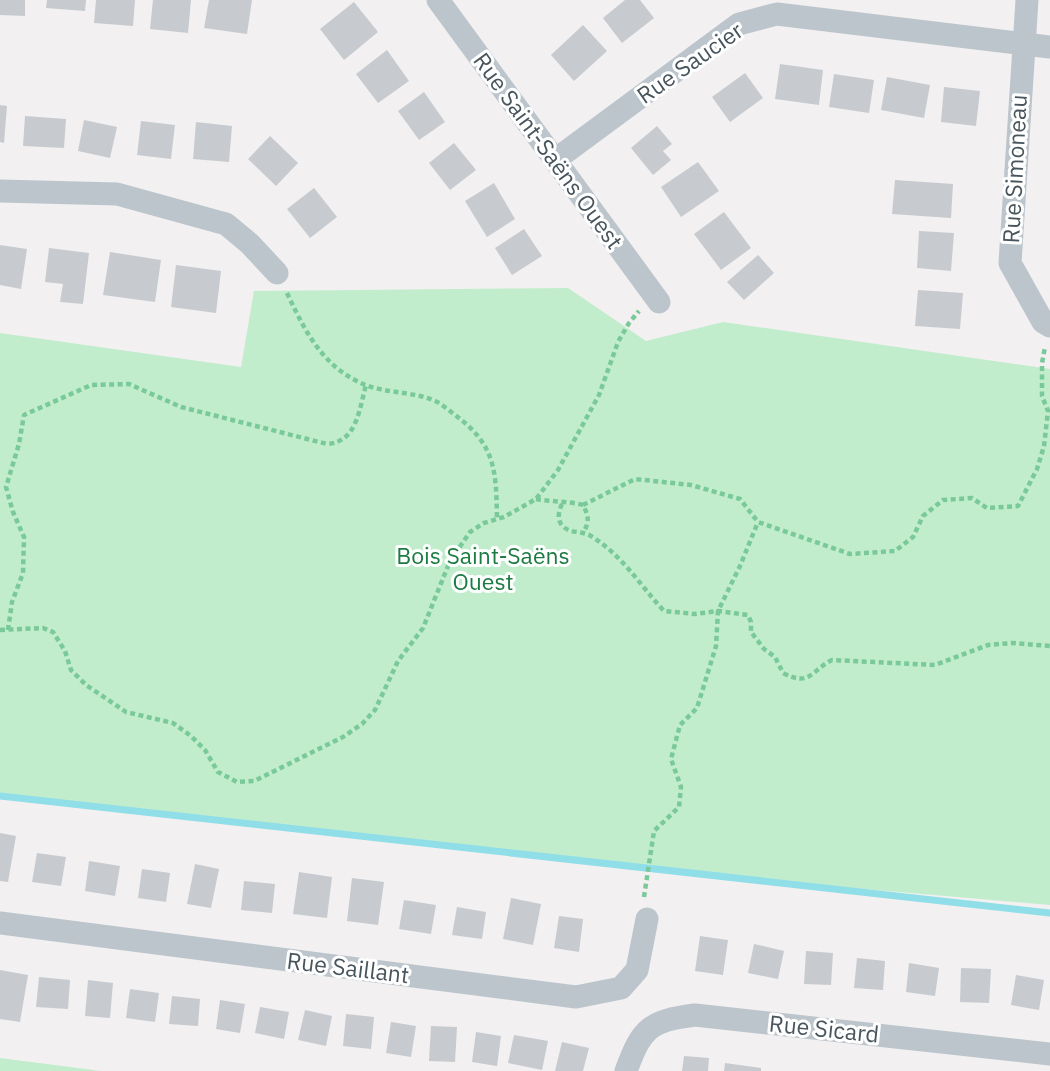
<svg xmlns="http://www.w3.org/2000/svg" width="1050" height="1071" font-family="'IBM Plex Sans',sans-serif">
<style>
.green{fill:#c1edcd}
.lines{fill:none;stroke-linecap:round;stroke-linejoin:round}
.stream{stroke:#90dee8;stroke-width:7}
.building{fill:#c7cbcf}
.path{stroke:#7ac99a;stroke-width:4.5;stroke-dasharray:5 3.5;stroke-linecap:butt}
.street{stroke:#bcc5cc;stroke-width:23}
.labels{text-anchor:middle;stroke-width:6;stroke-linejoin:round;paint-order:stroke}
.street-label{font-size:23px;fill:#49555c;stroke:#fff}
.park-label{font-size:23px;fill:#1c7b42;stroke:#fff}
</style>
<rect width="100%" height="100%" fill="#f2f0f0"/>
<!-- green -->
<g class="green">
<polygon points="568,288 646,341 723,322 1050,369 1050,905 676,873 0,795 0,333 241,367 254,291"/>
<polygon points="0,1058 101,1071 0,1071"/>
</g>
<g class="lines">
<!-- stream -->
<polyline class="stream" points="0,796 1050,913"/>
</g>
<!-- building -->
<g class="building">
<polygon points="0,0 25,0 25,16 0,15"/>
<polygon points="47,0 86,0 85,11 46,8"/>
<polygon points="96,0 135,0 133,26 94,23"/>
<polygon points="153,0 191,0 188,33 150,29"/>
<polygon points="209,0 252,0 247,34 204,28"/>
<polygon points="625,0 640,0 654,18 622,43 603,18"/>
<polygon points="354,2 378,32 344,60 320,29"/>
<polygon points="583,25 607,51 574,81 551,55"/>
<polygon points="387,50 409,81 378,103 356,74"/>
<polygon points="780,64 823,70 819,105 775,99"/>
<polygon points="745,73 763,98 730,122 712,97"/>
<polygon points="834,74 874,80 869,113 829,107"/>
<polygon points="887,77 930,85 924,118 881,110"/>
<polygon points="944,87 980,91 976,126 941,122"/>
<polygon points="424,92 445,122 419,140 398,111"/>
<polygon points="0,105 7,106 4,143 0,142"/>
<polygon points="25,116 66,119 64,148 23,146"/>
<polygon points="84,120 117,127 110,158 78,151"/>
<polygon points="141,121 175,125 171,159 137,155"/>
<polygon points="196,122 232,126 229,162 193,159"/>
<polygon points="657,126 672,144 663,151 671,160 653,175 631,148"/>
<polygon points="270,136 298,163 276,186 248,159"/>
<polygon points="454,143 476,170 450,190 429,163"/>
<polygon points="698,162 719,191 681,217 661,187"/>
<polygon points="895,180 953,184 951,218 892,214"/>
<polygon points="494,183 515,219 487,237 465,201"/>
<polygon points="314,188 337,217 310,238 287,209"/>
<polygon points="724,212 751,248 721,270 694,234"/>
<polygon points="524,229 542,256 512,275 495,248"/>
<polygon points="919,231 954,233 951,271 917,268"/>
<polygon points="0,245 27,249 21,289 0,285"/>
<polygon points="49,248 89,253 83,304 60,302 63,284 45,282"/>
<polygon points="110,252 161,260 155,302 103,295"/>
<polygon points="758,255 774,273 744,300 727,282"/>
<polygon points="176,265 221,271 216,313 171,307"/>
<polygon points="918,290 963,293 960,329 915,326"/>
<polygon points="0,833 16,836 8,882 0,881"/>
<polygon points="37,853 66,857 61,886 32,882"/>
<polygon points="89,861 120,866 115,896 85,891"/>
<polygon points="195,864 219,869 211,908 187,904"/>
<polygon points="142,869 170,873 166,902 138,898"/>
<polygon points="299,872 332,877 327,918 293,914"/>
<polygon points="352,878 384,882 378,925 347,921"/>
<polygon points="244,881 275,884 272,913 241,910"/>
<polygon points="511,898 541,904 533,945 503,939"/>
<polygon points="404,900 436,905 431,934 399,929"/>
<polygon points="457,907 486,912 482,939 452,935"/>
<polygon points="559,916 583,919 579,952 554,948"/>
<polygon points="700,936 728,940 723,975 695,971"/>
<polygon points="754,944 784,951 778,979 748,973"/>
<polygon points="806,951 833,953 831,985 804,984"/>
<polygon points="857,958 885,961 883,990 854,988"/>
<polygon points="909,963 939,968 935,996 906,992"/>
<polygon points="961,968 991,969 989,1003 960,1002"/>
<polygon points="0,970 28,975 20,1022 0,1019"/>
<polygon points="1016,975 1044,980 1039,1010 1011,1005"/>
<polygon points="39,977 70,980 68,1009 36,1007"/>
<polygon points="88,980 113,983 110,1018 85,1016"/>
<polygon points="130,989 159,993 155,1022 126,1018"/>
<polygon points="172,996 200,999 198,1026 169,1024"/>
<polygon points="220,1000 245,1004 240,1033 216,1029"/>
<polygon points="260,1007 289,1012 284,1039 255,1033"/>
<polygon points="305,1010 332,1016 326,1046 298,1040"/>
<polygon points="346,1014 374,1017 371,1049 343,1046"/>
<polygon points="391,1022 416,1026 411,1057 386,1053"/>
<polygon points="431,1026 457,1027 455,1062 429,1061"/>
<polygon points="476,1032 501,1036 497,1066 472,1062"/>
<polygon points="514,1035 548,1041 542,1070 508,1063"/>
<polygon points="562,1042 589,1048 583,1071 555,1071"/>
<polygon points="684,1056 709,1058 708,1071 682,1071"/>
<polygon points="725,1063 761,1068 761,1071 724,1071"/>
</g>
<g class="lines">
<!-- path -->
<g class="path">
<path d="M287 293C303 327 320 362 355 380 379 394 407 390 433 400 441 403 448 410 455 415 496 445 496 471 497 518"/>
<path d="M536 499C552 502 569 501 583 505 588 515 590 521 584 531"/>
<path d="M562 504C559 510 557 518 561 524 569 535 582 530 591 536 623 556 639 584 664 611L695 614 718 611 748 615 751 622V632L764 649 775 657 783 673C811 687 810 671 832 660L935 665 988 645 1012 643 1050 646"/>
<polyline points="583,505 635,479 691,485 740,499 758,522 850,554 895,551 913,537 923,516 943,500 972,498 987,508 1018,506 1037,469 1044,446 1048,411 1042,396 1042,363 1045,347"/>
<polyline points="0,630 43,628 53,632 65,651 71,670 86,685 126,712 173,723 191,736 205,750 218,772 237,782 254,781 343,737 362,724 375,710 398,661 423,628 450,561 470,532 484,523 504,517 536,499 558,470 599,395 618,342 629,323 639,311"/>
<path d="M8 630 12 602 23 573 24 537 13 512 6 487 19 444 24 415 91 385 129 384 181 407 327 444C357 442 359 410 366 385"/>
<polyline points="644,897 654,831 679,807 681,787 671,759 680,725 697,708 716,646 718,611 740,566 758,522"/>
</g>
<!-- street -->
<g class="street">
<polyline points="438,0 659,302"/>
<polyline points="1027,0 1010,263 1043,322 1050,326"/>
<polyline points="555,160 739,24 777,14 1050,47"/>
<polyline points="0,191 117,194 226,224 250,244 277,273"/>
<polyline points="0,923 576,997 621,988 637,970 647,919"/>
<path d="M626 1071C642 1028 649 1021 695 1015L1050 1054"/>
</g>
</g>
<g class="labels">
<!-- street labels -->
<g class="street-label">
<text transform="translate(690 63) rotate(-35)" y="8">Rue Saucier</text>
<text transform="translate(548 151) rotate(54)" y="8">Rue Saint-Saëns Ouest</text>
<text transform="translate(1015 169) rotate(-87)" y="8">Rue Simoneau</text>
<text transform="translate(348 968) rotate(7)" y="8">Rue Saillant</text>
<text transform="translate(824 1029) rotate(6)" y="8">Rue Sicard</text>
</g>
<!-- park labels -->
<g class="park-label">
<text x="483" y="564">Bois Saint-Saëns<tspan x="483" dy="26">Ouest</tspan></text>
</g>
</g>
</svg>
